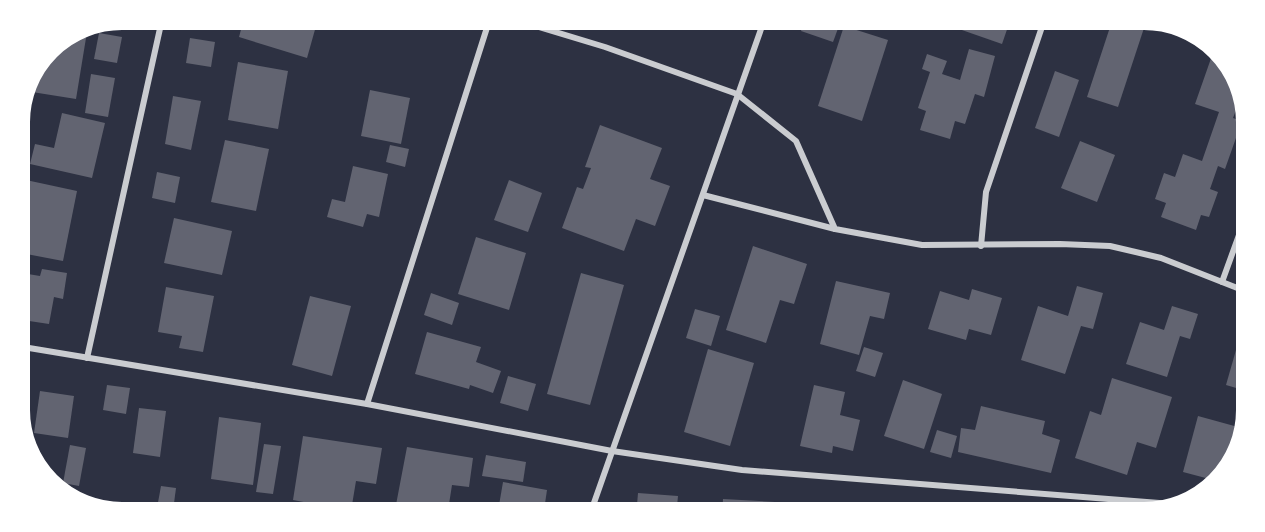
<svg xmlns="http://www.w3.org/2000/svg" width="1265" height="532" font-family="'Space Grotesk',sans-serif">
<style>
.building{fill:#626471}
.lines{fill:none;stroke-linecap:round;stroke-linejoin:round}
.minor{stroke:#caccd0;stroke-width:6}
.rim{fill:none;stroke:#fff;stroke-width:8}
</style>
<rect width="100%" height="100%" fill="#2d3142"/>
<!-- building -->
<g class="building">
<polygon points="122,15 134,15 132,30 98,24"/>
<polygon points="245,15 304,15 318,19 307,58 239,37"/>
<polygon points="807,15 843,15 833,42 801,31"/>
<polygon points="963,15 1012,15 1002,44 959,29"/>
<polygon points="1077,15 1107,15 1104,25"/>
<polygon points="1113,18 1144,28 1118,107 1087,97"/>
<polygon points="844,26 888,40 862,121 818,106"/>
<polygon points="99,33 122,37 117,63 94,59"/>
<polygon points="68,35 86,38 76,99 32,92 37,60 51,42"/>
<polygon points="190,38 215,42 211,67 186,63"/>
<polygon points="1215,47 1228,56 1243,92 1233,118 1242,121 1225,169 1218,166 1210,189 1218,192 1209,217 1201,215 1196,230 1161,217 1166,203 1155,199 1164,173 1175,177 1183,154 1202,161 1219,112 1195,104"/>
<polygon points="969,49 995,56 984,97 975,94 965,124 955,121 950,139 920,130 926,111 918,108 930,72 922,69 927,54 947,61 942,74 960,80"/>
<polygon points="238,62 288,71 278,129 228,120"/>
<polygon points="1055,71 1079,80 1059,137 1035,128"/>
<polygon points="91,74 115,78 108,117 85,113"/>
<polygon points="370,90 410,98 401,144 361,136"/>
<polygon points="173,96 201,101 191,150 165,144"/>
<polygon points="62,113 105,123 92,178 30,164 35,144 54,148"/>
<polygon points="600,125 662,148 650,179 670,186 655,226 636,219 624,251 562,228 577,187 583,189 591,168 585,167"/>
<polygon points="225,140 269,149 256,211 211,202"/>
<polygon points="1080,141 1115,155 1097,202 1061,188"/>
<polygon points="390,145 409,149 405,167 386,162"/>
<polygon points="353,166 388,174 379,217 367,214 363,227 327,217 332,199 345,202"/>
<polygon points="157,172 180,177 175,203 152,198"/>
<polygon points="26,180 77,191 63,261 16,252 16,232"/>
<polygon points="509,180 542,193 528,232 494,220"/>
<polygon points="174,218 232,231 222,275 164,263"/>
<polygon points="476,237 526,253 509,310 458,294"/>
<polygon points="753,246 807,264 794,304 780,300 766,343 726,330"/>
<polygon points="42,269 67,273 63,299 54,297 49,324 16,319 16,272 40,276"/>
<polygon points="581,273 624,285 590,405 547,394"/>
<polygon points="836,281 890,293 884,319 870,316 859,355 820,344"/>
<polygon points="1077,286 1103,293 1093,329 1081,326 1065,374 1021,360 1038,306 1068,316"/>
<polygon points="166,287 214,296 203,352 179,348 182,336 158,332"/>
<polygon points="972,289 1002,298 991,335 969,329 966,340 928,329 940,291 969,300"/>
<polygon points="431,293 459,303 452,325 424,315"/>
<polygon points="310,296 351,306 332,376 292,365"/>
<polygon points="1172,306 1198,314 1190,339 1180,336 1167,377 1126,364 1140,322 1164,330"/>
<polygon points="695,309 720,316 711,346 686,338"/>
<polygon points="427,332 481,347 476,362 501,371 493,393 470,385 469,389 415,374"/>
<polygon points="1240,336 1244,337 1243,390 1226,385"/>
<polygon points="864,347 883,353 875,377 856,371"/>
<polygon points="708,349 754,363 730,446 684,432"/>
<polygon points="17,370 24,372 20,396 17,396"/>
<polygon points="508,376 536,384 528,411 500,403"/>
<polygon points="1112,378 1172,397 1156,448 1137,442 1127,475 1075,458 1090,411 1101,415"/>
<polygon points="903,380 942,394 924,449 884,436"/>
<polygon points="107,385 130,388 126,414 103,410"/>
<polygon points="814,385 845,392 840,415 860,420 853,451 833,446 832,453 800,446"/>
<polygon points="40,391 74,396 68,438 34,433"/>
<polygon points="981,406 1045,421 1042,434 1060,440 1051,473 958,452 961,428 975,430"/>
<polygon points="139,408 166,411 160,457 133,453"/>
<polygon points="1198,416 1238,427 1227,470 1217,481 1183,472"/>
<polygon points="219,417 261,423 253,485 211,479"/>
<polygon points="937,430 957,436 951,458 930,452"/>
<polygon points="303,436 382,448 376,484 356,481 351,511 293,500"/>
<polygon points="264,444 281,446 273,494 256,492"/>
<polygon points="70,445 86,448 79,486 63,483"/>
<polygon points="407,447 473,458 469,487 452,485 447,517 435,517 395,510"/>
<polygon points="486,455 526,462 523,482 482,476"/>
<polygon points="503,482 547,490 543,517 497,517"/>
<polygon points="161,486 176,488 173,511 157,508"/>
<polygon points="638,493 678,496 676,517 636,517"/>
<polygon points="723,499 775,502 774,517 722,517"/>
<polygon points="687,504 702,505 702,517 687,517"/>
<polygon points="867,511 896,511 896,517 866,517"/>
</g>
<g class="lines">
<!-- minor -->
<g class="minor">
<polyline points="499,15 605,47 737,94 796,141 835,229 922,245 1060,244 1110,246 1161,258 1245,291"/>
<polyline points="703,195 835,229"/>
<polyline points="981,246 986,192 1046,15"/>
<polyline points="1222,282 1247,213"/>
<polyline points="17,346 367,404 612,451 742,470 1185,505"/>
<polyline points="87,358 163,15"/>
<polyline points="367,404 491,15"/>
<polyline points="589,517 766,15"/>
</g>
</g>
<!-- crop -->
<path d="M0 0H1265V532H0ZM122 26H1144A96 96 0 0 1 1240 122V410A96 96 0 0 1 1144 506H122A96 96 0 0 1 26 410V122A96 96 0 0 1 122 26Z" fill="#fff" fill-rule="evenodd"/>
<path class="rim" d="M122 26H1144A96 96 0 0 1 1240 122V410A96 96 0 0 1 1144 506H122A96 96 0 0 1 26 410V122A96 96 0 0 1 122 26Z"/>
</svg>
